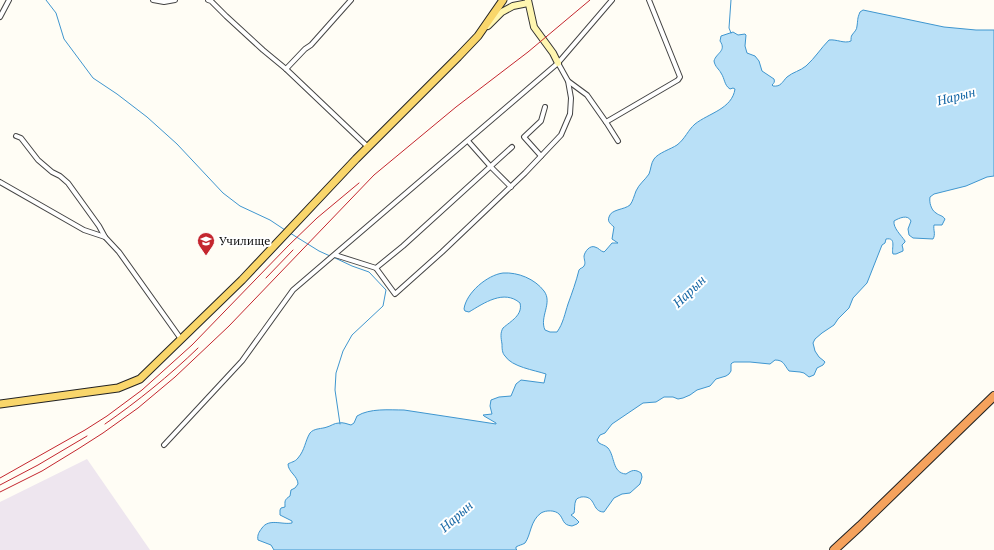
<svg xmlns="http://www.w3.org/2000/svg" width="994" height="550" font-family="'PT Serif',serif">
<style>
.industrial{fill:#eee6ef}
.water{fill:#b9e0f7;stroke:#3f96cf}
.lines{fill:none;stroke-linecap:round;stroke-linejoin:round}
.stream{stroke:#3f96cf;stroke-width:1}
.street-casing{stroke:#444;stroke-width:6}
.secondary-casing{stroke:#333;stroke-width:8}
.primary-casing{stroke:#222;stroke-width:9}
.highway-casing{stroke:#222;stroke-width:10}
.street{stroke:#fff;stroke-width:4}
.secondary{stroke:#fff6b0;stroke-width:6}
.primary{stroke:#f9d66b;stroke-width:7}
.highway{stroke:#f5a25d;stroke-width:8}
.rail{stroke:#c4262e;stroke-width:1}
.labels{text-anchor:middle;stroke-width:4;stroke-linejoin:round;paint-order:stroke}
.poi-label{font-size:12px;fill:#111;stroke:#fff;text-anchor:start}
.water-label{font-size:13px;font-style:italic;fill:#1768a6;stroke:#fff}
</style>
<rect width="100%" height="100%" fill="#fffdf5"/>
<!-- industrial -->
<polygon class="industrial" points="87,459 150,550 0,550 0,502"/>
<!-- water -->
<path class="water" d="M863 10 944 27 976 30H994V176L987 177 966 186 934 194 930 197C929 202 931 210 936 213 940 216 942 215 945 219L942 225H934C933 230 936 234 933 239L913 238 909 235 908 229 911 221C908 214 899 218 894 221 893 228 901 235 905 241V242L902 245 903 249V251L896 254H893C891 249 897 237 886 239L885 243 882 245 867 283 853 298 849 308 838 319 834 325 822 333 815 339 813 343 815 351 819 357 824 361 825 362 823 365 817 368 814 375 809 377 804 373 800 372 789 371C784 365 784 360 775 360L770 364 750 362H734L732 363 731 364V371L729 374 726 376 716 379 710 386 697 390 690 395 683 398 678 399 673 397H664L656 402 643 403 612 424 605 433 600 435 597 440 599 443C602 445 605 445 608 448 615 456 612 473 626 474 632 470 635 469 641 473L642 477 640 484 630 493 622 494 614 498 604 512C591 512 597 495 581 497 579 498 577 498 576 500 574 504 575 510 574 513L571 515 575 518 579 522 577 524 572 526C562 525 564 519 559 514 555 510 546 510 541 513 530 521 531 535 525 543 522 545 519 545 516 547V549L517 550H274L271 545 258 540C257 535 259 532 262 528 269 518 282 525 292 523V521L280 515V510L281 508 285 507C285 501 284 500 290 496L291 490 295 488 298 484C298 476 288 472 288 464 291 462 295 462 298 458 305 450 305 441 310 433 314 428 322 429 327 427 331 426 334 423 339 423 343 422 347 424 351 425L354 423 357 416C370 408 389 410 404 410L496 424V423L484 416 483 415 492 414 490 406 491 400 499 397 511 396 516 384 521 380 544 383 546 374C534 370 512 367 505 356 502 353 502 348 502 344 501 338 500 333 503 328 511 321 523 315 520 303 504 289 484 303 469 312L465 311 464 309C466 293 487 275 503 273 518 272 535 279 544 291 553 303 539 317 545 330L550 332H557C563 324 565 313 568 304 572 293 576 282 579 270 580 268 583 268 584 266 586 263 584 260 584 256 585 251 590 245 595 247 599 248 600 251 604 252L606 250 612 243H618L612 239 614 227C611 224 607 222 609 217 611 209 624 210 630 205 633 201 634 196 636 191 639 184 645 180 649 174 651 169 651 163 654 159 658 153 671 149 677 145 685 139 688 130 695 124 709 113 732 109 735 89L733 88 730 89C724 85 725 79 721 73 719 69 715 67 714 61 716 53 727 51 720 41L721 36 733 32 738 35 745 34 746 35 745 46 747 53 755 56 759 61 762 71 774 79C775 82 774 83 772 85L773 86C781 87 782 82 787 77 793 72 800 71 806 66 815 58 821 48 829 40 837 39 844 44 851 41 851 39 851 36 852 35 854 32 857 30 857 26 858 20 857 19 860 12Z"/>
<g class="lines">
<!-- stream -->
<g class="stream">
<polyline points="46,0 56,13 64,39 93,78 117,94 147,117 177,144 223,193 240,206 270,220 285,230"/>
<polyline points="731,0 729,28 731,33"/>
<polyline points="290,233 319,251 330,256"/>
<polyline points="333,257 352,266 369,272 386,290 383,306 352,335 343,351 336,373 335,390 340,424"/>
</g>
<defs>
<g id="street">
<polyline points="153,0 164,2 175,0"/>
<polyline points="208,0 211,1 226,16 263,50 286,69 368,147"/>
<polyline points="0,17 9,0"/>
<polyline points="286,69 305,49 311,45 351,0"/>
<polyline points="568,81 587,95 606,122 618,141"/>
<polyline points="606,122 678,80 680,77 649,0"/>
<polyline points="16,136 21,138 38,160 52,172 60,176 68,183 99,226 105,237"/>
<polyline points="468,141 491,167 511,187"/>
<polyline points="541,156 524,137 541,121 545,107"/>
<polyline points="0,182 84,230 105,237 119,252 181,339"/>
<polyline points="335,255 376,268 403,246 512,147"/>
<polyline points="376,268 395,294 442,252 525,173 561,135 570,114 571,98 568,81 558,63"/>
<polyline points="164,445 242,361 293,290 558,63 612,0"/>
</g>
<g id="secondary">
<polyline points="528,0 534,27 553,53 558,63"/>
<polyline points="488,26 502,12 513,6 528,3"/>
</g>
<polyline id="primary" points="0,404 118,388 140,379 242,280 356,159 458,57 478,36 503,0"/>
<polyline id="highway" points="834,550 860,526 994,396"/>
</defs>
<!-- street casing -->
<use href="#street" class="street-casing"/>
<!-- secondary casing -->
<use href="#secondary" class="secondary-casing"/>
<!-- primary casing -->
<use href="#primary" class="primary-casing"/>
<!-- highway casing -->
<use href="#highway" class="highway-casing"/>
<!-- street -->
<use href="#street" class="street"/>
<!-- secondary -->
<use href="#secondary" class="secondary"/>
<!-- primary -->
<use href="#primary" class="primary"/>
<!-- highway -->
<use href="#highway" class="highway"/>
<!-- rail -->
<g class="rail">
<polyline points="266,278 293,250"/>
<path d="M105 424C138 401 169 376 198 348"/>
<polyline points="0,478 85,430 107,416 142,390 192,345 288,246 317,218 359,183"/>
<polyline points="0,485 38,465 87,436"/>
<polyline points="0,492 42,471 78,449 103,433 138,408 175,377 229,326 374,175 456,107 528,52 590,0"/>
</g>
</g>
<!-- icons -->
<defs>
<symbol id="school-pin" viewBox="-11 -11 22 30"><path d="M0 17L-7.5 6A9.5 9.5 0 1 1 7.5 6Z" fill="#c4262e" stroke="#fff"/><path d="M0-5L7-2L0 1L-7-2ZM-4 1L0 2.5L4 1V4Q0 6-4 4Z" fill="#fff"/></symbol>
</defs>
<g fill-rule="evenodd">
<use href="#school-pin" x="196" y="231" width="20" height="27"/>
</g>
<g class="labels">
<!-- poi labels -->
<g class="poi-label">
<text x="219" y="245">Училище</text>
</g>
<!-- water labels -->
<g class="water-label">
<text transform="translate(956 96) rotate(-14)" y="5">Нарын</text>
<text transform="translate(689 291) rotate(-44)" y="5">Нарын</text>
<text transform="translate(456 516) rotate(-42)" y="5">Нарын</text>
</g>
</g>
</svg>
